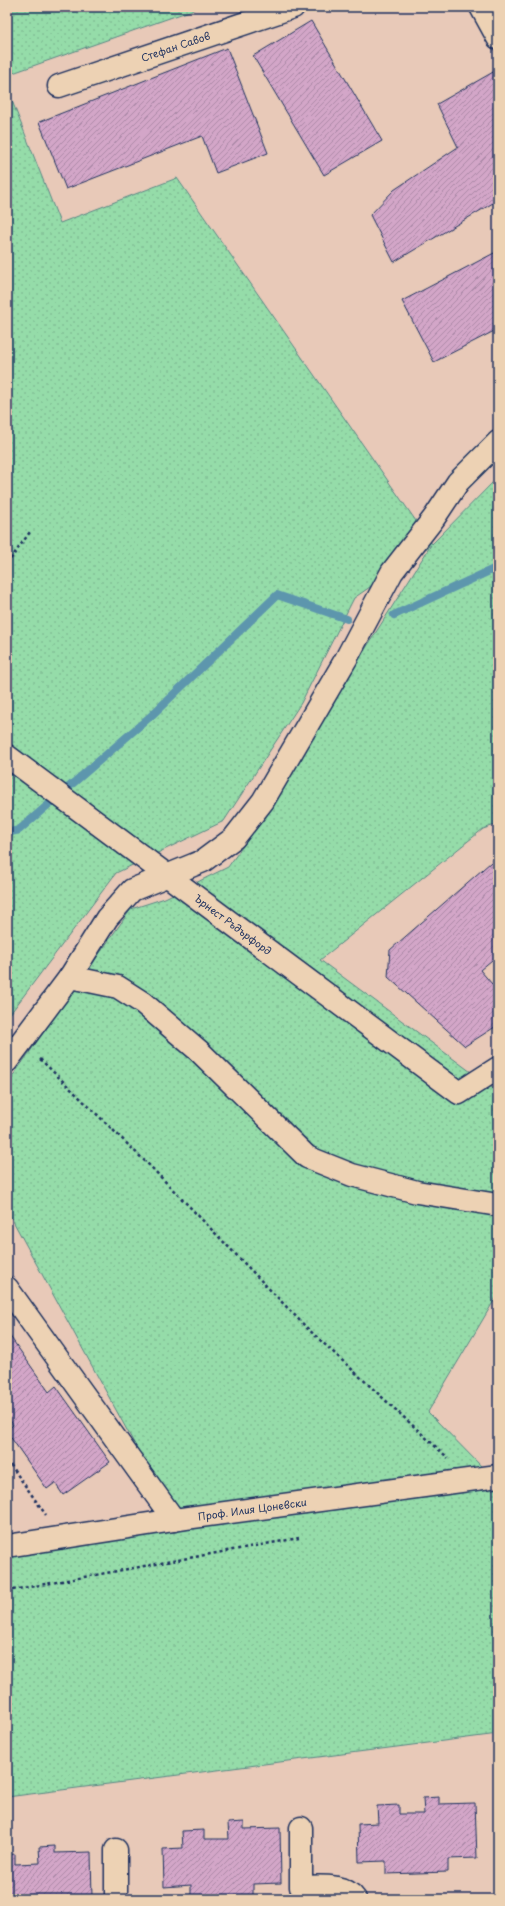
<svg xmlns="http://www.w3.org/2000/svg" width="505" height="1906" font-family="'Playpen Sans',sans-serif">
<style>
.grass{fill:url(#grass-dots);stroke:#588684}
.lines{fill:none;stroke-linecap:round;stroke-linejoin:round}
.stream{stroke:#5d96ad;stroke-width:8}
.building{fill:url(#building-hatch);stroke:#1b2f5e}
.minor-casing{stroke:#1b2f5e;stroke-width:25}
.path{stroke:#1b2f5e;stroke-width:2.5;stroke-dasharray:3 3;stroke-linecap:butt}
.minor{stroke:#edd2b4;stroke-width:22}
.labels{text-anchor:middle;stroke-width:3;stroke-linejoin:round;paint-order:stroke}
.street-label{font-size:10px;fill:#1b2f5e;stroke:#edd2b4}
</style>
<defs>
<pattern id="grass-dots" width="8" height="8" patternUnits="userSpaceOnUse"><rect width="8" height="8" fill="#95dca9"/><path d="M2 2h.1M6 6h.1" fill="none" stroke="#80bd94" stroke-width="1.8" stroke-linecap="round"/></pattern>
<pattern id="building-hatch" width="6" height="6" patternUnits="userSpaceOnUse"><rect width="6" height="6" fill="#d3a6c8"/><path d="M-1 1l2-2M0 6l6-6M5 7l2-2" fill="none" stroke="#aa88a6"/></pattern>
</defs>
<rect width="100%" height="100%" fill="#e8c9b8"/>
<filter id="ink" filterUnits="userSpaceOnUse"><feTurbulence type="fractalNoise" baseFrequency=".025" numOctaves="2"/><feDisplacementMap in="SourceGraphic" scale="8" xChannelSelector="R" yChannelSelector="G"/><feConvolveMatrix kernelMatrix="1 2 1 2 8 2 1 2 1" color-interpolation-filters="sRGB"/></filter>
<g filter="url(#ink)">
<!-- grass -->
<g class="grass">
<polygon points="7,7 201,7 7,75"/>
<polygon points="7,88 60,223 177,178 432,544 498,477 498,824 483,829 320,960 498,1092 498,1294 428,1412 487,1472 498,1471 498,1734 7,1797 7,1554 176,1520 7,1210 7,1084 131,909 165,898 228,867 284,788 354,667 431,545 354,598 301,703 224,821 116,873 7,1018"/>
</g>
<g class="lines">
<!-- stream -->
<g class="stream">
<polyline points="394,615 498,567"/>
<polyline points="7,833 19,830 152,715 277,595 347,619"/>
</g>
</g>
<!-- building -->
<g class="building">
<polygon points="311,21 382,141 324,175 253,56"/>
<polygon points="227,48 268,153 216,173 202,136 66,189 39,122"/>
<polygon points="495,71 498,76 498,200 394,262 370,215 394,190 458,147 437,104"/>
<polygon points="498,251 498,329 434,362 402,301"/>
<polygon points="498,856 498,955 480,970 498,991 498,1025 465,1046 388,977 390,950"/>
<polygon points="7,1332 49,1392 56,1386 110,1462 63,1495 55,1483 47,1489 7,1432 7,1430 13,1425 7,1416"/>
<polygon points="439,1797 439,1804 475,1803 477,1858 448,1859 448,1872 386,1874 386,1861 359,1862 358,1824 378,1823 377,1806 399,1805 399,1814 424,1814 423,1798"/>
<polygon points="244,1822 244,1829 280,1828 281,1883 253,1884 253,1897 191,1899 191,1885 164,1887 163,1849 183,1848 182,1831 204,1830 204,1839 229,1839 228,1823"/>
<polygon points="55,1846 55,1853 91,1852 92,1899 7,1899 7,1855 15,1854 15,1864 40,1863 39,1847"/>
</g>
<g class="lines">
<defs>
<g id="minor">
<polyline points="481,7 498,38"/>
<path id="s1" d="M59 86 293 7"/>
<path id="s2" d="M7 756 459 1093 498 1068"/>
<polyline points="70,977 118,987 143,1003 199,1051 307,1157 352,1175 417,1192 498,1205"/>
<polyline points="7,1061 70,977 107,918 132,890 203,861 234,838 263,801 346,659 392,572 434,518 458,482 498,442"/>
<polyline points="7,1288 174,1520"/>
<path id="s3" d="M7 1546 187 1518 498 1476"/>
<path d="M301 1828V1887C318 1887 344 1883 355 1899"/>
<polyline points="116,1850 116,1899"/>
</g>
</defs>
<!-- minor casing -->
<use href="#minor" class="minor-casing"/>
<!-- path -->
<g class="path">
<polyline points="7,564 30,532"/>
<polyline points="40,1059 152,1168 307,1328 448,1458"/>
<polyline points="7,1460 46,1515"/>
<polyline points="7,1591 299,1538"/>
</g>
<!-- minor -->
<use href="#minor" class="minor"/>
</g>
</g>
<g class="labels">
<!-- street labels -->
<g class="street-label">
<text dy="4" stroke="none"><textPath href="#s1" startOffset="123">Стефан Савов</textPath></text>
<text dy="4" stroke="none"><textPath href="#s2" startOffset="282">Ърнест Ръдърфорд</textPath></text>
<text dy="4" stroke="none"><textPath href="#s3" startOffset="248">Проф. Илия Цоневски</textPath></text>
</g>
</g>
<!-- margin -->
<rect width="505" height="1906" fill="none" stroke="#edd2b4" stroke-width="24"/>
<rect x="12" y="12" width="481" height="1882" fill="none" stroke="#1b2f5e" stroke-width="1.5" filter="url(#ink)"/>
</svg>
